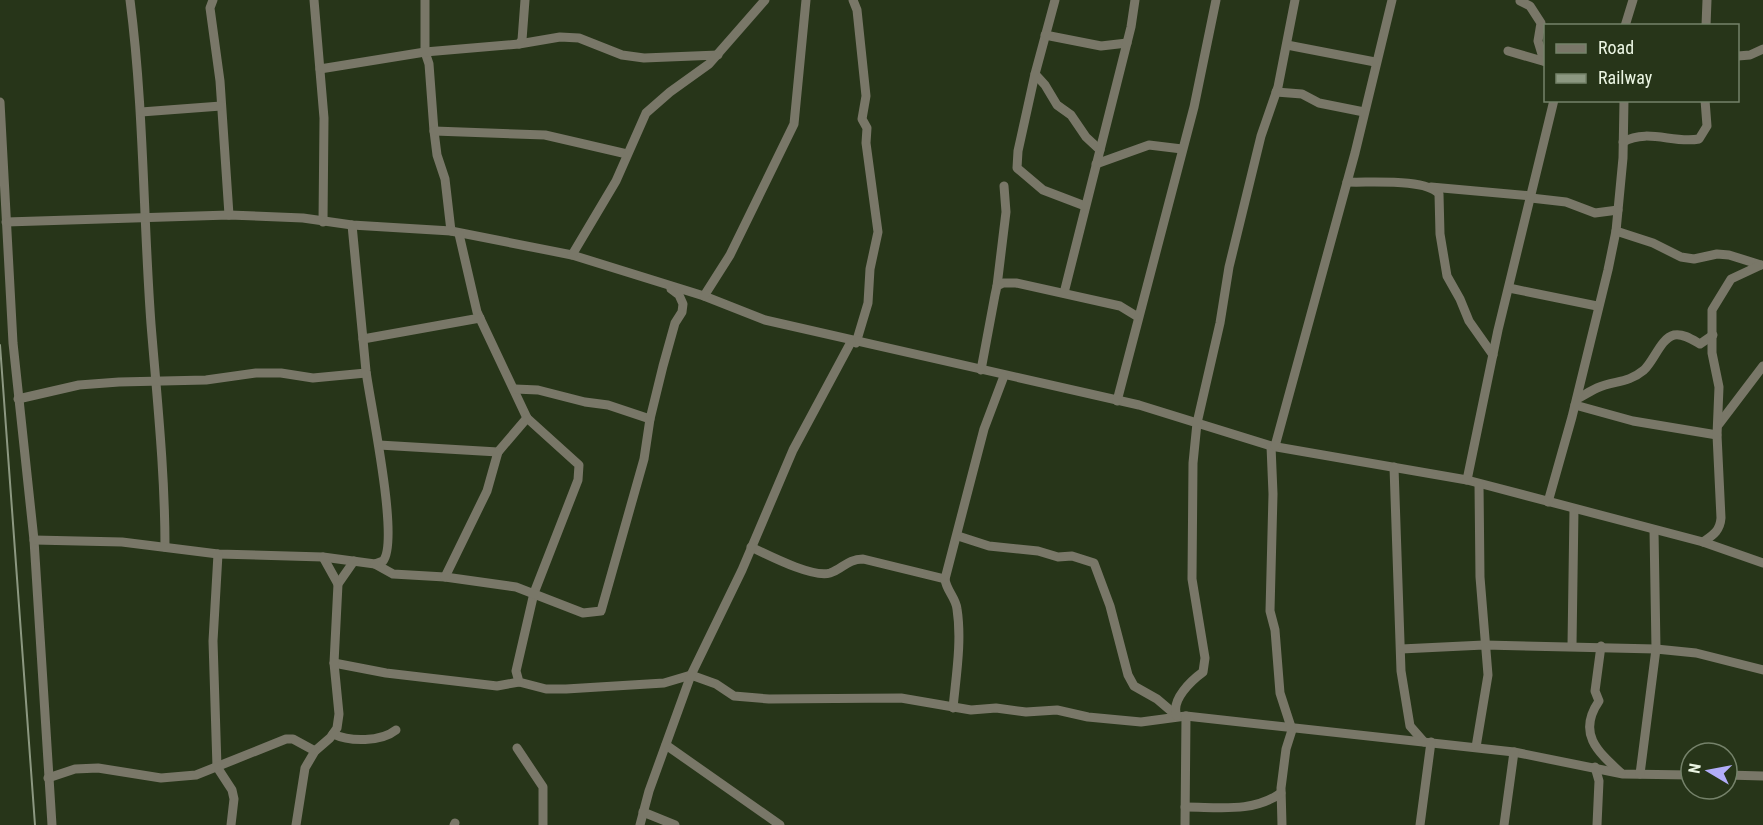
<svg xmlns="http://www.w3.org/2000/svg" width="1763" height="825" font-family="'Roboto Condensed',sans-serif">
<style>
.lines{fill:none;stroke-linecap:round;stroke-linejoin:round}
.minor{stroke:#797768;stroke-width:9}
.rail{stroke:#8c9881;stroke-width:2}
</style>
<rect width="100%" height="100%" fill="#273519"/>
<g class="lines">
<!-- minor -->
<g class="minor">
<path d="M130 0C144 108 143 216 151 324 157 398 165 473 165 547"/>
<polyline points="213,0 210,8 220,81 229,215"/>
<polyline points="314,0 324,118 323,222"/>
<polyline points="425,0 425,52 429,64 434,131 437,155 445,179 451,231"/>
<polyline points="853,0 857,10 866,96 862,119 867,128 866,143 878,232 870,269 868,303 856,343"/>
<polyline points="1055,0 1035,74 1018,151 1017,168 1043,190 1085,206"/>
<polyline points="1520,1 1530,6 1541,23 1538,41 1544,61"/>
<polyline points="1625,26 1633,0"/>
<polyline points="1706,26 1707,0"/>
<polyline points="1045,35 1101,46 1127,43"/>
<polyline points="519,44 560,37 579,38 622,55 644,58 718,55"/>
<polyline points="1287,45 1375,62"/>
<polyline points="1508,51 1546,62"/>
<polyline points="1738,56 1750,55 1763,49"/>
<polyline points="320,69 425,52 519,44 522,40 525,0"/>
<polyline points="1035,74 1045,85 1057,105 1071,115 1086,137 1100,150"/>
<polyline points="1276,92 1302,94 1319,103 1364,112"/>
<polyline points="0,102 13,343 34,540 52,825"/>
<polyline points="141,112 221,106"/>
<polyline points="434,131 545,135 627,154"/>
<path d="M1623 142C1648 128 1673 144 1699 139L1707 126 1705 100"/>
<polyline points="1096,164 1149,145 1182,149"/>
<path d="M1347 182C1369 183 1426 178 1439 194L1440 234 1447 276 1460 299 1469 321 1493 355"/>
<polyline points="1431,187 1531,196"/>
<polyline points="1531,198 1566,202 1595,213 1618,210"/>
<polyline points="6,222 229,215 303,218 352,225 451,231 572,255 704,296 765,320 1139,405 1271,446 1467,480 1703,542 1763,563"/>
<polyline points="1616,231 1653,243 1681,257 1694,259 1717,254 1729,255 1761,265"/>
<polyline points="459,234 477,312 527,418 579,465 578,480 534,593 516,671 519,682 546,689 566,689 664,683 691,675 716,684 734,696 769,699 901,698 971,710 996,708 1026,712 1057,710 1088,717 1141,722 1186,716 1514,752 1623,774 1691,775"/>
<polyline points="572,255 616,181 646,113 670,92 709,64 765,0"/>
<polyline points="997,286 1006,212 1004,186"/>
<polyline points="1509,288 1597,306"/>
<polyline points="1064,293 1131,27 1135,0"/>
<polyline points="704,296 730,255 794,124 806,0"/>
<polyline points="363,339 480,318"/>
<polyline points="981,370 995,295 997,286 1003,283 1016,283 1120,306 1138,317"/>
<polyline points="515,389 538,390 585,402 608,405 650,419"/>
<polyline points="18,399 79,385 119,382 206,380 256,373 281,373 313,378 366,373"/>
<path d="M1577 399C1583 396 1590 391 1597 388 1615 380 1627 384 1644 370 1654 361 1661 338 1674 335 1683 333 1693 340 1700 344L1713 335"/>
<polyline points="1117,401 1194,107 1216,0"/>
<polyline points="1575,405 1633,421 1717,435"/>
<polyline points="1719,424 1763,366"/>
<polyline points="379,445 498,452 527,418"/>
<polyline points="1271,446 1273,494 1270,611 1275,630 1280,693 1292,730 1286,749 1281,788 1282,825"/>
<polyline points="1275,446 1355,153 1392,0"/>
<polyline points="1394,467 1401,671 1410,726 1424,742"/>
<polyline points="1467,480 1498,330 1554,100"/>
<polyline points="1548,502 1572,417 1608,270 1616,231 1623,158 1624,100"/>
<polyline points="958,536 989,546 1038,551 1058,557 1072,556 1094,563 1110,606 1128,675 1134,686 1157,699 1177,716"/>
<path d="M34 540 122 542 218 554 323 557 375 564 383 561C400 541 370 403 366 371 361 323 357 274 352 225"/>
<path d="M1703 542C1713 535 1720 531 1721 518L1717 435 1719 387 1712 353V310L1731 279 1761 265"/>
<path d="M751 547C768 555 812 578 830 573 843 569 847 559 863 559L945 579"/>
<polyline points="218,554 213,641 217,767 232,790 234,799 231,825"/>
<polyline points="323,557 338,584"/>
<polyline points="375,564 393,574 445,577 516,587 583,613 601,611 644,459 650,419 663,366 675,323 682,312 683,304 679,295 671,289"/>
<polyline points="445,577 487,491 498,452"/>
<polyline points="1572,645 1574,509"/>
<path d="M1601 646 1595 691 1599 701C1577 733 1597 751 1621 773"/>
<polyline points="1401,649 1484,645 1656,649 1696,653 1763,670"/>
<polyline points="334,663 386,673 497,686 519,682"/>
<path d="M953 708C956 676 962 641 957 609 956 598 946 590 945 579L984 429 1004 376"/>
<path d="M1177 716C1170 700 1192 680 1203 672L1205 658 1192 579 1193 463 1197 423 1220 323 1229 267 1261 136 1278 87 1295 0"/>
<path d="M333 734C350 742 381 742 396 730"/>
<polyline points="666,745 780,825"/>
<polyline points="1476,747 1488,675 1480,577 1479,484"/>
<polyline points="517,748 543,787 543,825"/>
<polyline points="1595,767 1599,781 1597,825"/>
<polyline points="1640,774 1656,649 1654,530"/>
<polyline points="1727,775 1763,776"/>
<polyline points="48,778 75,769 98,768 161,778 196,775 286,739 293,739 315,751"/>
<path d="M1185 807C1219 807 1253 813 1281 793"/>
<polyline points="643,812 675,825"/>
<polyline points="296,825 305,768 315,751 330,738 337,728 339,714 334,663 338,584 354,561"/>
<polyline points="454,825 455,823"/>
<polyline points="640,825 649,791 691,675 742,570 793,450 851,342"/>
<polyline points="1185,825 1186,716"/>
<polyline points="1420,825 1431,742"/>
<polyline points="1504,825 1514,752"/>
</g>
<!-- rail -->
<polyline class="rail" points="0,345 35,825"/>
</g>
<!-- legend -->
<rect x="1544" y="24" width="195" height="78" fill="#273519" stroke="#75826a" stroke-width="1.5"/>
<rect x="1556" y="44" width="30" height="9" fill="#797768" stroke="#75826a" stroke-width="1.5"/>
<text x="1598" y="54" font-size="18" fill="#ebf5e3">Road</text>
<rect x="1556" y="74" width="30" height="9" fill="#8c9881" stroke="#75826a" stroke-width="1.5"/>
<text x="1598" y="84" font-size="18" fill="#ebf5e3">Railway</text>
<!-- north arrow -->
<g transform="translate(1709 771) rotate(280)"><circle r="28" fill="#273519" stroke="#75826a" stroke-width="1.5"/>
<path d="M0-4.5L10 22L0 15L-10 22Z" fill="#b2adf9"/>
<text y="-9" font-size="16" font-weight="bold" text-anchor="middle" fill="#ebf5e3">N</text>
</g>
</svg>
